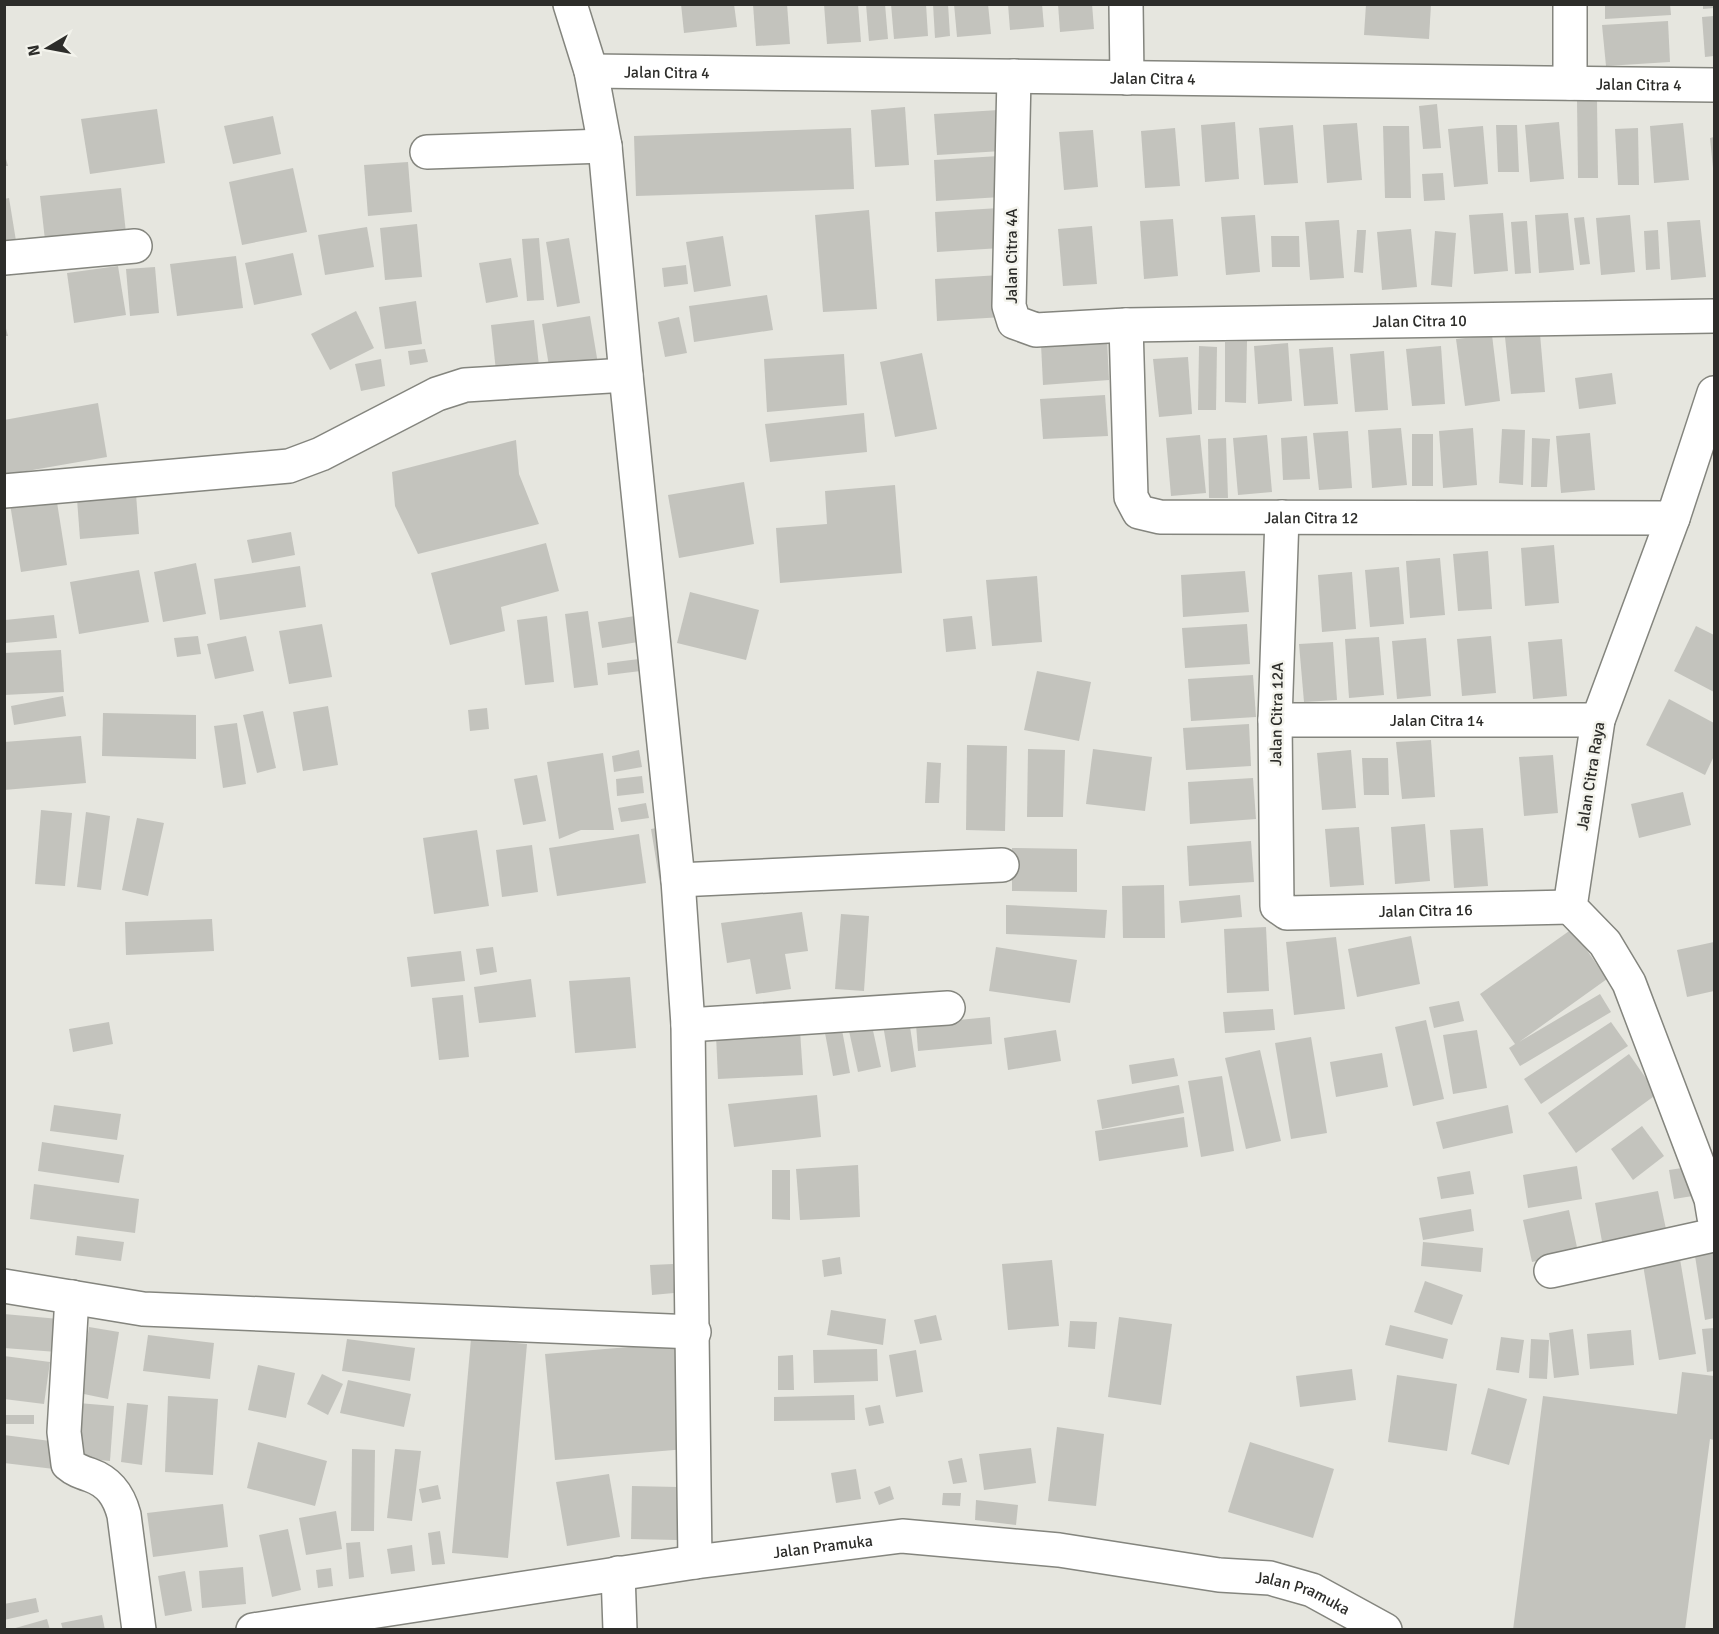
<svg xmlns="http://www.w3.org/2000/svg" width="1719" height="1634" font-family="Signika,sans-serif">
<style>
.building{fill:#c3c3bd}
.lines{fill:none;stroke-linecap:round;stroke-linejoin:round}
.minor-casing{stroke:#84857e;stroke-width:36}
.minor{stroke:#fff;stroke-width:33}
.labels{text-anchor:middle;stroke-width:5;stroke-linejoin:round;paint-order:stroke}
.street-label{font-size:16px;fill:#2d2d2a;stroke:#f3f3ec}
</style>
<rect width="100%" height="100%" fill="#e6e6df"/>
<!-- building -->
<g class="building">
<polygon points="681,4 734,4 737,27 684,33"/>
<polygon points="753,4 787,4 790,44 756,46"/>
<polygon points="824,4 858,4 861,42 827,44"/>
<polygon points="866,4 885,4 888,39 869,41"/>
<polygon points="891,4 926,4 928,36 894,39"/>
<polygon points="933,4 948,4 950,36 935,38"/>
<polygon points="954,4 988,4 991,34 957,37"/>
<polygon points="1008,4 1042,4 1044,27 1010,30"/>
<polygon points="1058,4 1092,4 1094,29 1060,32"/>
<polygon points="1366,4 1431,4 1429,39 1364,35"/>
<polygon points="1605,4 1670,4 1671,15 1605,19"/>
<polygon points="1703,4 1714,4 1714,8 1703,9"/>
<polygon points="1714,16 1714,56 1705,57 1702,17"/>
<polygon points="1668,21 1670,62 1606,66 1602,25"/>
<polygon points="1577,100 1597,100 1598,178 1578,178"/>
<polygon points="1437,104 1441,148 1423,149 1419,106"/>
<polygon points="905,107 909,165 875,167 871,110"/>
<polygon points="157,109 165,163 90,174 81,119"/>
<polygon points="999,110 1002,151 937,155 934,114"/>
<polygon points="273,116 281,154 233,164 224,126"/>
<polygon points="1235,122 1239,179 1205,182 1201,125"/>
<polygon points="1559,122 1564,179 1530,182 1525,125"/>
<polygon points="1357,123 1362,180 1327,183 1323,125"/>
<polygon points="1683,123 1689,180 1654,183 1650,126"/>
<polygon points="1293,125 1298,183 1264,185 1259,128"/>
<polygon points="1496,125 1517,125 1519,172 1498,172"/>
<polygon points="1383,126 1409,126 1411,198 1385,198"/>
<polygon points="1483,126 1488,184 1454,187 1448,129"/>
<polygon points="851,128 854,189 636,196 634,136"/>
<polygon points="1175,128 1180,186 1145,188 1141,131"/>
<polygon points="1638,128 1639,185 1618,185 1615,129"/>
<polygon points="1093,130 1098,187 1064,190 1059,132"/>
<polygon points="1714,137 1714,168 1713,168 1710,138"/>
<polygon points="4,152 8,166 4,166"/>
<polygon points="999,156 1001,197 936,201 934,160"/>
<polygon points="408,162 412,212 368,216 364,165"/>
<polygon points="293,168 307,232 242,245 229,182"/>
<polygon points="1443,173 1445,200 1424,201 1422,174"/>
<polygon points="121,188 126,233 45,240 40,196"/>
<polygon points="9,198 17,247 4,249 4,199"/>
<polygon points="999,208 1001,248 937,252 935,212"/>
<polygon points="869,210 877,309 823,312 815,215"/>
<polygon points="1503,213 1508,271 1474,274 1469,215"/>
<polygon points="1568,213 1574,270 1539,273 1535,215"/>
<polygon points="1255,215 1260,272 1226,275 1221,217"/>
<polygon points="1630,215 1635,272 1601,275 1596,218"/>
<polygon points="1584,217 1590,264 1580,265 1574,218"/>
<polygon points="1173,219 1178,276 1144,279 1140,221"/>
<polygon points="1339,220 1344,278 1310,280 1305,222"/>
<polygon points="1700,220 1706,277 1671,280 1667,222"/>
<polygon points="1527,221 1531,273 1515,274 1511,222"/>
<polygon points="417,224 422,277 385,280 380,228"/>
<polygon points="1092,226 1097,284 1063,286 1058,229"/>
<polygon points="367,227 374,267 325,275 318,235"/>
<polygon points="1411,229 1417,287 1382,290 1377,232"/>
<polygon points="1357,230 1366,230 1363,273 1354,272"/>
<polygon points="1658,230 1660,269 1646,270 1644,231"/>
<polygon points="1435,231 1456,233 1452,287 1431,285"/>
<polygon points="723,236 731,286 694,292 686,242"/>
<polygon points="1271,236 1299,236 1300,267 1272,267"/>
<polygon points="539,238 544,300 527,301 522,239"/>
<polygon points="569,238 580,303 557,307 546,242"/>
<polygon points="293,253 302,295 254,305 245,263"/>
<polygon points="236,256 243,308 177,316 170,264"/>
<polygon points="511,258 518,297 486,303 479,263"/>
<polygon points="686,265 688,284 664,287 662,268"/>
<polygon points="118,266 126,315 74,323 67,273"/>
<polygon points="155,267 159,313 130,316 126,269"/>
<polygon points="1000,275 1003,317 937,321 935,279"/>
<polygon points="767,295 773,330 694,342 689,306"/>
<polygon points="416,301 422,344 385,349 379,307"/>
<polygon points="356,311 374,348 330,370 311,334"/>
<polygon points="590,316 598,364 550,372 542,324"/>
<polygon points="679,317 687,353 665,357 658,322"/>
<polygon points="534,320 539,366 496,371 491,325"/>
<polygon points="4,321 8,336 4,336"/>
<polygon points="1540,334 1545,392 1511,394 1505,337"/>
<polygon points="1492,335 1500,401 1465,406 1456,339"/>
<polygon points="1107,340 1109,380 1043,385 1041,344"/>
<polygon points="1247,341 1246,403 1225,402 1225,342"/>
<polygon points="1288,343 1292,401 1258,404 1254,346"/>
<polygon points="1199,346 1217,347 1216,410 1198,410"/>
<polygon points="1441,346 1445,404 1412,406 1406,349"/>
<polygon points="1333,347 1338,404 1304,406 1299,349"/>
<polygon points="425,349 428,362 410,365 408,351"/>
<polygon points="1384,351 1388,410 1355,412 1350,354"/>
<polygon points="922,353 937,429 895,437 880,362"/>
<polygon points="844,354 847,405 767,412 764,359"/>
<polygon points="1188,357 1192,414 1159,417 1153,359"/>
<polygon points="381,359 385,386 361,391 355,364"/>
<polygon points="1612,373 1616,404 1579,409 1575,378"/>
<polygon points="1105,395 1108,436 1043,439 1040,399"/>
<polygon points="98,403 107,457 4,475 4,420"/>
<polygon points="864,413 867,452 770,462 765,424"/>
<polygon points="1401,428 1407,485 1372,488 1368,430"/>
<polygon points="1473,428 1477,485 1443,488 1439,431"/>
<polygon points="1502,429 1525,430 1523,485 1499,483"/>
<polygon points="1348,431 1352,488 1319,490 1313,433"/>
<polygon points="1590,433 1595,490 1561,493 1556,436"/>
<rect x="1412" y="434" width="21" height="52"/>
<polygon points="1200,435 1206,493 1171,496 1166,438"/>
<polygon points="1267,435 1272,492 1238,495 1233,438"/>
<polygon points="1307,436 1310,479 1283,480 1281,438"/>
<polygon points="1226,438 1228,498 1209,498 1208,439"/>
<polygon points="1532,438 1550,439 1547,487 1531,487"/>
<polygon points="516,440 519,474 539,524 418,554 395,506 392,472"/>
<polygon points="744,482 754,544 679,558 668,495"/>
<polygon points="895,485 902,573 780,583 776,528 827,524 825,491"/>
<polygon points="136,494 139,534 80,539 77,499"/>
<polygon points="56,496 67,565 21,572 10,504"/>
<polygon points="291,532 295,555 252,563 247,540"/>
<polygon points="546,543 559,591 501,607 505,631 450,645 431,573"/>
<polygon points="1554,545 1559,603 1525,606 1521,548"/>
<polygon points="1488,551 1492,609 1458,611 1453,554"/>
<polygon points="1440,558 1445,615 1410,618 1406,561"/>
<polygon points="196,563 206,614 163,622 154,572"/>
<polygon points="300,566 306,607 220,620 214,579"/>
<polygon points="1399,567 1404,624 1370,627 1365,570"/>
<polygon points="139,570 149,622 79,634 70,582"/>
<polygon points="1245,571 1249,612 1183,617 1181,575"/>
<polygon points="1352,572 1356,629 1322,632 1318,575"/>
<polygon points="1037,576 1042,642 992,646 986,580"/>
<polygon points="690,592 759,610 746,660 677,643"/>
<polygon points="588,611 598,685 574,688 565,614"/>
<polygon points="54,615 57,638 5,643 5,620"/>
<polygon points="641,615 644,641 602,648 598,622"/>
<polygon points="547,616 554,682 525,685 517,620"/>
<polygon points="972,616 976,649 946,652 943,619"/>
<polygon points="322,624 332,677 289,684 279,631"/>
<polygon points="1247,624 1250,664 1185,668 1182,628"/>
<polygon points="1696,626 1714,635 1714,692 1674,671"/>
<polygon points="198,636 201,654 177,657 174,638"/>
<polygon points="246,636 254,671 215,679 207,644"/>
<polygon points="1491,636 1496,693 1462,696 1457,639"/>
<polygon points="1379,637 1384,695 1349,698 1345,639"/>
<polygon points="1426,638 1431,696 1397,699 1392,641"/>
<polygon points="1562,639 1567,696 1533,699 1528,642"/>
<polygon points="1333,642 1337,700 1304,702 1299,644"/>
<polygon points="61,650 64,692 4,695 4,653"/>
<polygon points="647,658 649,670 608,675 607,663"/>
<polygon points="1037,671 1091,682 1079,741 1024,730"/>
<polygon points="1253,675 1256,717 1191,721 1188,679"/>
<polygon points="63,696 66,716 14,725 11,706"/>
<polygon points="1669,699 1714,723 1714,756 1705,775 1646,745"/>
<polygon points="328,706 338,765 303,771 293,712"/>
<polygon points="487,708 489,729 470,731 468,710"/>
<polygon points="263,711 276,768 257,773 243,715"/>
<polygon points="103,713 196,715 196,759 102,756"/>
<polygon points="237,723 246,784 223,788 214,726"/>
<polygon points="1249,724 1251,766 1186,770 1183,728"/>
<polygon points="81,736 86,783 4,790 4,742"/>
<polygon points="1431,740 1435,797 1402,799 1396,742"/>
<polygon points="967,745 1007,746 1005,831 966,830"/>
<polygon points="1028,749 1065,750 1063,817 1027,817"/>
<polygon points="1093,749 1152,757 1145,811 1086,804"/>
<polygon points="639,750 642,767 614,772 612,756"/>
<polygon points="1351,750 1356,808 1322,810 1317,753"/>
<polygon points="603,753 614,830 581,830 559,839 547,762"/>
<polygon points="1553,755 1558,813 1524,816 1519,757"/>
<polygon points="1362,758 1388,758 1389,795 1364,795"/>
<polygon points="927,762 941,763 939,803 925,803"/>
<polygon points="537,775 546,821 523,825 514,779"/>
<polygon points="642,776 644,793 617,796 616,779"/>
<polygon points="1253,778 1256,819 1190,824 1188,782"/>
<polygon points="1683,792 1691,825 1639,838 1631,804"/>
<polygon points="646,803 649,818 621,822 618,808"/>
<polygon points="41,810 72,813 65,886 35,884"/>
<polygon points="86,812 110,816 101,890 77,887"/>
<polygon points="137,818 164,823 148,896 122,890"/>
<polygon points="1425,824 1430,881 1395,884 1391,827"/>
<polygon points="662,827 671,882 660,884 651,829"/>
<polygon points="1359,827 1364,885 1330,887 1325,829"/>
<polygon points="1483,828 1488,886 1454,888 1450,830"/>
<polygon points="477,830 489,906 434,914 423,838"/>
<polygon points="639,834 646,883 557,896 549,848"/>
<polygon points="1251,841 1254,882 1189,886 1187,846"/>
<polygon points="532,845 538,892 502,897 496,850"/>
<polygon points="1012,848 1077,849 1077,892 1012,891"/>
<polygon points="1164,885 1165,938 1123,938 1122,886"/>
<polygon points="1240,895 1242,917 1181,923 1179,901"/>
<polygon points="1006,905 1107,910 1105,938 1006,934"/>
<polygon points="802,912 808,951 785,954 791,989 756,994 750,959 727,963 721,923"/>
<polygon points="841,914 869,916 864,991 835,989"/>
<polygon points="212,919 214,951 126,955 125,922"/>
<polygon points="1266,927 1269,991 1227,993 1224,929"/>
<polygon points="1572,929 1607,979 1519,1042 1600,994 1611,1012 1520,1066 1509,1048 1515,1044 1480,994"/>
<polygon points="1411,936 1420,984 1357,997 1348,949"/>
<polygon points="1336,937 1345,1009 1294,1015 1286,942"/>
<polygon points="1714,942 1714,991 1687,997 1677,950"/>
<polygon points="493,947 497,972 480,975 476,949"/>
<polygon points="996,947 1077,960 1070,1003 989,991"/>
<polygon points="461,951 465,981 411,987 407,957"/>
<polygon points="630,977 636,1048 575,1053 569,981"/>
<polygon points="531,979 536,1017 479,1023 474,987"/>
<polygon points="463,995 469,1057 439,1060 432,998"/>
<polygon points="1459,1001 1464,1021 1434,1028 1429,1007"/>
<polygon points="1273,1009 1275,1030 1225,1033 1223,1012"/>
<polygon points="990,1017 992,1044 918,1051 916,1024"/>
<polygon points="909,1020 916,1067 891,1072 883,1025"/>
<polygon points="1426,1020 1444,1099 1413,1106 1395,1027"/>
<polygon points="109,1022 113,1044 73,1052 69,1029"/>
<polygon points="1611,1022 1628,1046 1541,1104 1524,1079"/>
<polygon points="872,1026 881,1067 858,1072 849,1031"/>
<polygon points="842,1030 850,1073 833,1076 825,1033"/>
<polygon points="1056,1030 1061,1061 1008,1070 1004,1038"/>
<polygon points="1477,1030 1487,1088 1453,1094 1443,1035"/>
<polygon points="800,1031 803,1075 718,1079 716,1035"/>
<polygon points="1311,1037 1327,1133 1291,1139 1275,1043"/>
<polygon points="1260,1050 1281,1141 1246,1149 1225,1058"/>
<polygon points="1382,1053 1388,1087 1336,1097 1330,1062"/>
<polygon points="1629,1054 1657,1094 1576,1153 1548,1113"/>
<polygon points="1174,1058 1178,1076 1132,1084 1129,1065"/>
<polygon points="1222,1076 1234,1151 1201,1157 1188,1081"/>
<polygon points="1179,1085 1184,1113 1102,1129 1097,1100"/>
<polygon points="817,1095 821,1137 734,1147 728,1104"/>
<polygon points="54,1105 121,1114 117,1140 50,1131"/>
<polygon points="1508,1105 1513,1133 1443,1149 1436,1122"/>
<polygon points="1184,1117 1188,1147 1099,1161 1095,1131"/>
<polygon points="1642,1126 1664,1156 1633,1180 1611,1149"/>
<polygon points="42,1142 124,1155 119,1183 38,1171"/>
<polygon points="858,1165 860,1217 800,1220 796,1169"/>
<polygon points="1577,1166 1582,1199 1528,1208 1523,1175"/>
<polygon points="1695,1166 1699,1195 1674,1199 1669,1170"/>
<polygon points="772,1170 790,1170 790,1220 772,1219"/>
<polygon points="1470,1171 1474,1194 1441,1199 1437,1177"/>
<polygon points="34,1184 139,1199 135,1233 30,1219"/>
<polygon points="1658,1191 1667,1234 1603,1247 1595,1203"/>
<polygon points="1471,1209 1474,1231 1423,1240 1419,1218"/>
<polygon points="1569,1210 1578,1252 1532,1262 1523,1220"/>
<polygon points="77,1236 124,1242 121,1261 75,1255"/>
<polygon points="1423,1242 1483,1248 1481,1272 1421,1266"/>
<polygon points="1714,1253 1714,1318 1705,1320 1695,1256"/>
<polygon points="840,1257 842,1274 824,1277 822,1260"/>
<polygon points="1680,1259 1696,1354 1659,1360 1643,1265"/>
<polygon points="1052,1260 1059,1326 1008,1330 1002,1264"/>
<polygon points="673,1264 674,1293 652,1295 650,1265"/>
<polygon points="1425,1281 1463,1295 1452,1325 1414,1312"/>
<polygon points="831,1310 886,1319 883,1345 827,1335"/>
<polygon points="4,1314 59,1319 57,1352 4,1348"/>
<polygon points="936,1315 942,1340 920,1344 914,1320"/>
<polygon points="1119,1317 1172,1324 1161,1405 1108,1397"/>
<polygon points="1070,1321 1097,1322 1095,1349 1068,1347"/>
<polygon points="1390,1325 1448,1339 1443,1359 1385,1345"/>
<polygon points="89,1327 119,1332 108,1399 79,1393"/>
<polygon points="1714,1328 1714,1371 1707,1372 1702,1329"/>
<polygon points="1573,1329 1579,1375 1554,1378 1549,1333"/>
<polygon points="1631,1330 1634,1365 1590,1369 1587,1334"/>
<polygon points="148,1335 214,1343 210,1379 143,1371"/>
<polygon points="1501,1337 1524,1340 1519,1373 1496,1370"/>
<polygon points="347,1339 415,1348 410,1381 342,1371"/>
<polygon points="471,1339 527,1344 508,1558 452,1553"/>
<polygon points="1531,1339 1549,1340 1547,1379 1529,1378"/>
<polygon points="677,1343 686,1449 555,1460 545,1354"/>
<polygon points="877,1349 878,1381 814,1383 813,1350"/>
<polygon points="916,1350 923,1392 896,1397 889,1355"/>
<polygon points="793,1355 794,1390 778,1390 778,1356"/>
<polygon points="4,1356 50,1362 44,1404 4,1399"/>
<polygon points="258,1365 295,1373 286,1418 248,1410"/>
<polygon points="1352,1369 1356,1400 1300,1407 1296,1376"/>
<polygon points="1682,1372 1714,1376 1714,1440 1710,1439 1685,1630 1513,1630 1543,1396 1677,1414"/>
<polygon points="322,1374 343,1384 328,1415 307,1404"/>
<polygon points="1397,1375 1457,1384 1447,1451 1388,1442"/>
<polygon points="348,1380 411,1394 404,1427 340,1413"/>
<polygon points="1488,1388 1527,1399 1509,1465 1471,1454"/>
<polygon points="854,1395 855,1420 774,1421 774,1397"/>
<polygon points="168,1396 218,1399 213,1475 165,1472"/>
<polygon points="78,1403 114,1406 110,1461 73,1458"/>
<polygon points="127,1403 148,1405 142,1465 121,1462"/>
<polygon points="880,1405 884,1423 869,1426 865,1408"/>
<rect x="4" y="1415" width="30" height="9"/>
<polygon points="1057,1427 1104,1434 1096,1506 1048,1501"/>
<polygon points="4,1435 58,1442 54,1469 4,1463"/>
<polygon points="258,1442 327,1461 315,1506 247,1488"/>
<polygon points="1250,1442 1334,1469 1313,1538 1228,1512"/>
<polygon points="1031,1448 1036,1483 984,1490 979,1454"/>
<polygon points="352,1449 375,1450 374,1531 351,1531"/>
<polygon points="395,1449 421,1451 412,1521 387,1518"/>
<polygon points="962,1458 967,1482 953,1484 948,1461"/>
<polygon points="856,1469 861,1499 836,1503 831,1473"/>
<polygon points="609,1474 620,1537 567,1546 556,1482"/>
<polygon points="438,1485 441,1499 422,1503 419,1489"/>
<polygon points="632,1486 678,1487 678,1540 631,1539"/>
<polygon points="890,1486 894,1499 879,1505 874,1492"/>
<polygon points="943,1493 961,1493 960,1506 942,1505"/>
<polygon points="976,1500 1018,1505 1016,1525 975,1520"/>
<polygon points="223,1504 228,1547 153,1557 147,1513"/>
<polygon points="336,1511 342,1549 306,1555 299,1518"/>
<polygon points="288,1529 301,1590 272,1597 259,1535"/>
<polygon points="440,1531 445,1564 432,1565 428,1533"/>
<polygon points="360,1542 364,1577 349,1579 346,1543"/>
<polygon points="412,1545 415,1571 391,1574 387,1549"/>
<polygon points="243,1567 246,1604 202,1608 199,1571"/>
<polygon points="331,1568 333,1586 318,1588 316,1570"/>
<polygon points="185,1571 192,1611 165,1616 158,1576"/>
<polygon points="36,1598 39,1612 4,1620 4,1604"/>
<polygon points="102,1615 105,1630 63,1630 61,1623"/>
<polygon points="47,1619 50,1630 12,1630 12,1629"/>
</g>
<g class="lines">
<defs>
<g id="minor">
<polyline points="570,4 591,71 605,146 626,375 678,880 688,1025 695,1562"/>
<polyline points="1126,4 1127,78"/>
<polyline points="1570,4 1570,83"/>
<path id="s1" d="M591 71 1714 85"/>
<path id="s2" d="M1014 76 1009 306 1014 322 1036 330 1126 325 1714 316"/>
<polyline points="427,152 605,146"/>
<polyline points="4,258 135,246"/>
<path id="s3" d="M1126 325 1131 497 1139 512 1160 517 1673 518"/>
<polyline points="1714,393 1673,518 1598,720 1570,907 1605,943 1629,983 1711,1199 1714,1217"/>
<polyline points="4,491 289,466 321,454 437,394 465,385 626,375"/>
<path id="s4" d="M1282 517 1275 720 1277 906 1287 913 1570 907"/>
<path id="s5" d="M1275 720H1598"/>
<polyline points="678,880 1002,865"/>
<polyline points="688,1025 948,1008"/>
<polyline points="1551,1271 1714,1235"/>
<polyline points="4,1286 143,1309 694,1332"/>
<path d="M72 1297 64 1432 68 1464C75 1470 81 1472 90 1475 110 1482 119 1496 124 1515L139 1630"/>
<polyline points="618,1573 620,1630"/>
<path id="s6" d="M253 1630 695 1562 902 1536 1059 1550 1219 1575 1270 1578 1312 1590 1385 1630"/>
</g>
</defs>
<!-- minor casing -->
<use href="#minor" class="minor-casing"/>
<!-- minor -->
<use href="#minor" class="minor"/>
</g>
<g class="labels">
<!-- street labels -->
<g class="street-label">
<text dy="6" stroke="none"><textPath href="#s1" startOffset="76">Jalan Citra 4</textPath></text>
<text dy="6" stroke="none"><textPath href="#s1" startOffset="562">Jalan Citra 4</textPath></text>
<text dy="6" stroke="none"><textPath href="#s1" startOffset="1048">Jalan Citra 4</textPath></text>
<text transform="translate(1011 256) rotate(-90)" y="6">Jalan Citra 4A</text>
<text dy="6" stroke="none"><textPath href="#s2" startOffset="654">Jalan Citra 10</textPath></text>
<text dy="6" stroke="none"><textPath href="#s3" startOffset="362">Jalan Citra 12</textPath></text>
<text transform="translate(1276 714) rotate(-89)" y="6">Jalan Citra 12A</text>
<text dy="6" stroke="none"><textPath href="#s5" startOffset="162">Jalan Citra 14</textPath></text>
<text transform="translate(1590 776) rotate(-81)" y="6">Jalan Citra Raya</text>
<text dy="6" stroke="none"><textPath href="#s4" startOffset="540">Jalan Citra 16</textPath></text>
<text dy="6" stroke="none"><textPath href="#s6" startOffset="576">Jalan Pramuka</textPath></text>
<text dy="6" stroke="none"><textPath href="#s6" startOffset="1062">Jalan Pramuka</textPath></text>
</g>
</g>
<!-- border -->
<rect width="1719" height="1634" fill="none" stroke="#2d2d2a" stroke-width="12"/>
<!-- north arrow -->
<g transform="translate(48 48) rotate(260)" stroke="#f3f3ec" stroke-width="4.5" paint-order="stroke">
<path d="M0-4.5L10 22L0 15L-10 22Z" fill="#2d2d2a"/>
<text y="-9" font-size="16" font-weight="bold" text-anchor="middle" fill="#2d2d2a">N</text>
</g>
</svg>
